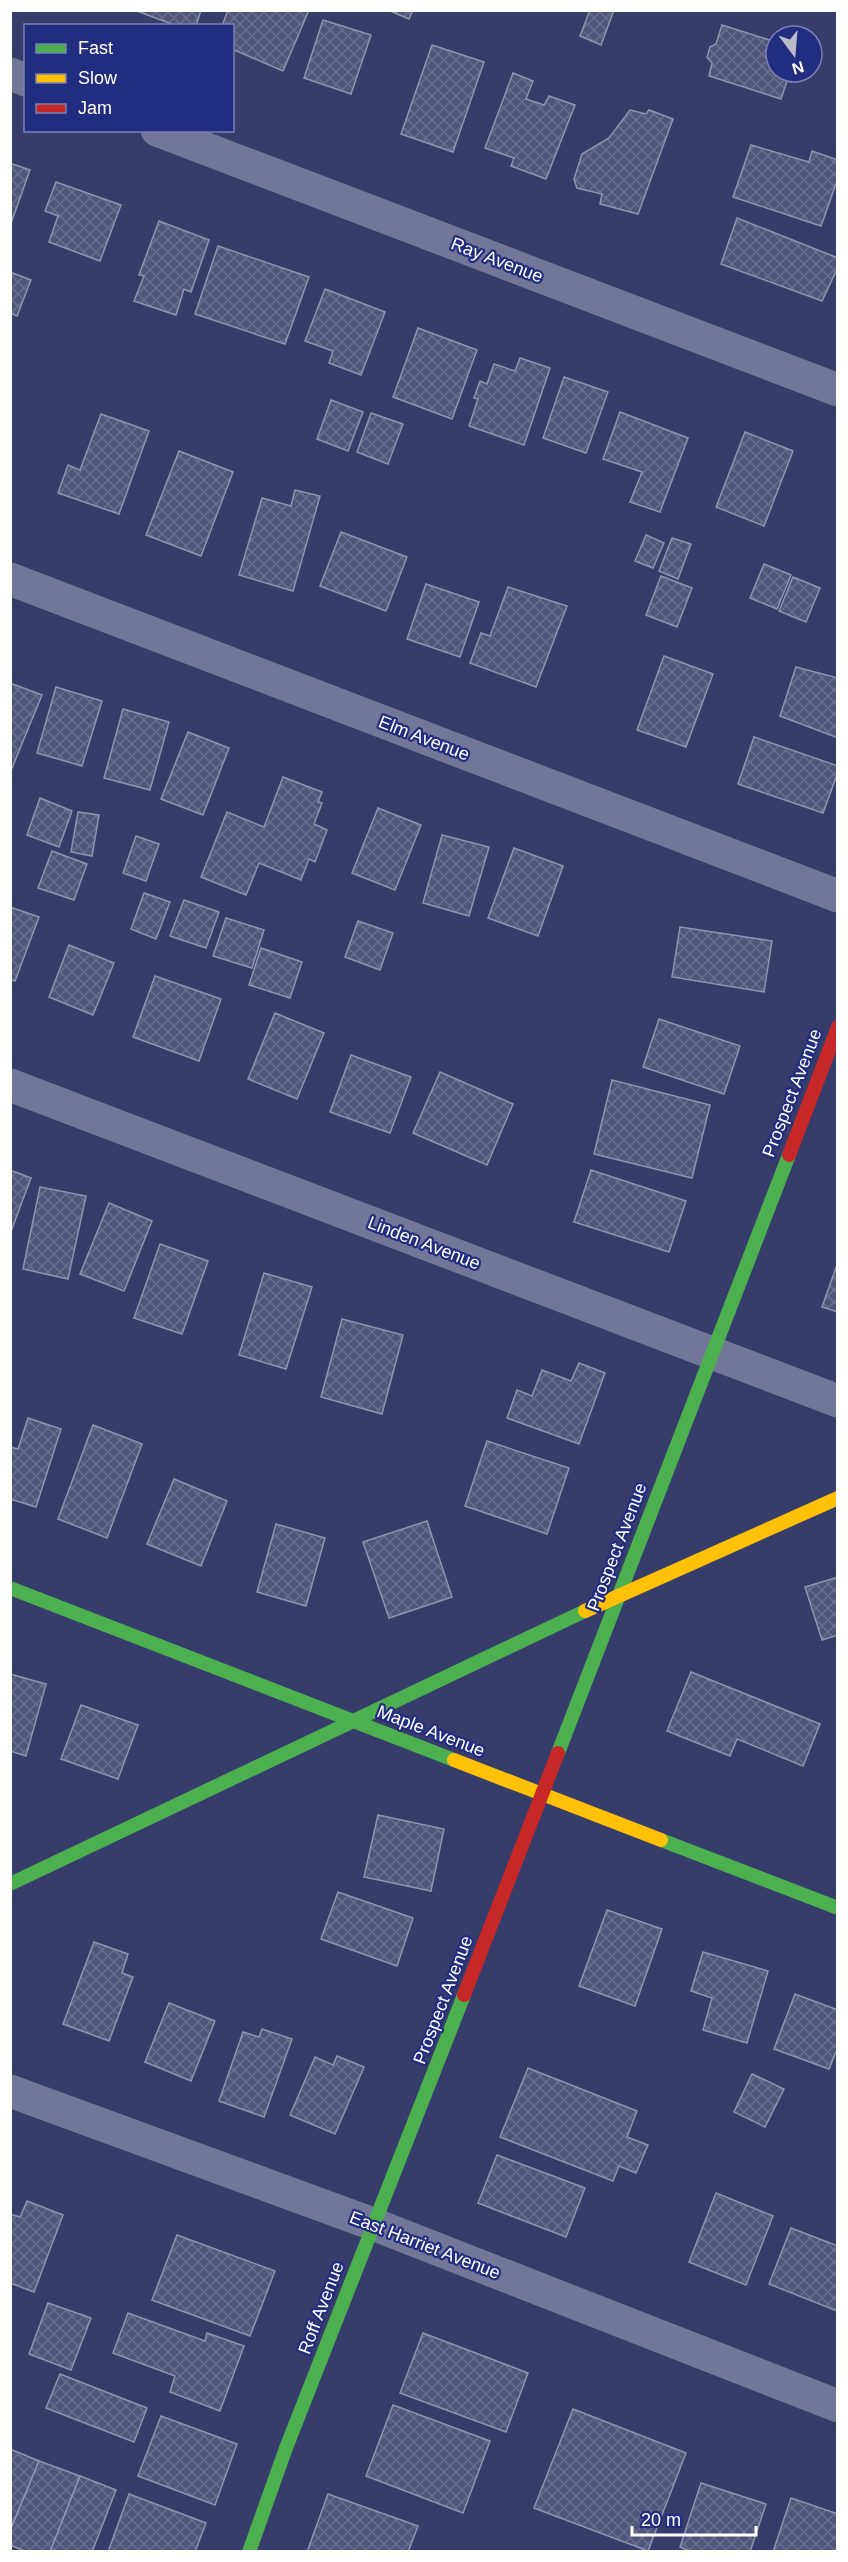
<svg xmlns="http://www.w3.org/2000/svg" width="848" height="2562" font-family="Arial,sans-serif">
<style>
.building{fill:url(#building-cross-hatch);stroke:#9094af;stroke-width:1.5}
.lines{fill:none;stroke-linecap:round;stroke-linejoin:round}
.street{stroke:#727799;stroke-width:33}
.fast{stroke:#4caf50;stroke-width:14}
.slow{stroke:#ffc107;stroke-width:14}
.jam{stroke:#c62828;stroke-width:14}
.labels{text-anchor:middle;stroke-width:4.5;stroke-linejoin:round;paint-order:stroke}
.street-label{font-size:18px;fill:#fff;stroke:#212e80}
</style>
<defs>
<pattern id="building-cross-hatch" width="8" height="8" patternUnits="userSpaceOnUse" patternTransform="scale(1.5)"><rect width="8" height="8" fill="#50567a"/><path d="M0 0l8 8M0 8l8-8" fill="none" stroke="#6a6f8e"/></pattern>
</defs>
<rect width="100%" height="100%" fill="#373d6a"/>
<!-- building -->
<g class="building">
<polygon points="134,10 201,10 196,26 177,26"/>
<polygon points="228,10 309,10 283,71 232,49 232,26 222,26"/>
<polygon points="388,10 413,10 409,19"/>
<polygon points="590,10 614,10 601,45 580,36"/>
<polygon points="323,20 371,35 351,94 304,78"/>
<polygon points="722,25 776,42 776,72 790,72 781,99 709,76 712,63 707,57 710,47 716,44"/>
<polygon points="432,45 484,62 453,152 401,134"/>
<polygon points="513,73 533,81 526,99 544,105 549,96 575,105 546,179 511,166 514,158 485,148"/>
<polygon points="630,110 646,114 649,110 673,119 638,214 600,204 602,194 577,188 574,179 582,154 609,138"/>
<polygon points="751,145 809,162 812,151 838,160 838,178 821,226 733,197"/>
<polygon points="10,163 30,170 10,226"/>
<polygon points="56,182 121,205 100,261 49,242 58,216 45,211"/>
<polygon points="737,218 838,258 838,267 822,301 721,264"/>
<polygon points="159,221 209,240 191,292 184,289 176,315 134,301 144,276 139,275"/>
<polygon points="218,246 309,277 285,344 195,314"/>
<polygon points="10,272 31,280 17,316 10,313"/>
<polygon points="325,289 385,312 361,375 329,363 333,351 305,341"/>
<polygon points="418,328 477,350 452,419 393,397"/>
<polygon points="520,358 550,368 524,445 469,426 478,399 474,398 480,381 487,384 494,364 515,371"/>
<polygon points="564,377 608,392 586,453 543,438"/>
<polygon points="331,400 363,412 348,451 317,439"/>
<polygon points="620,412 688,438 660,512 630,502 642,472 603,459"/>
<polygon points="371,413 403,424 388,464 357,452"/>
<polygon points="101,414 149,431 119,514 58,493 68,465 80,470"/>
<polygon points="745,432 793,451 764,526 716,507"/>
<polygon points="179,451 233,472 201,556 146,535"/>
<polygon points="295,490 320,496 293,591 239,575 262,498 291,506"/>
<polygon points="341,532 407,557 386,611 320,586"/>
<polygon points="646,535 664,543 653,568 635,561"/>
<polygon points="672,538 691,544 678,579 659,571"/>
<polygon points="764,564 791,575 777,609 750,598"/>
<polygon points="661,576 692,588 677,627 646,615"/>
<polygon points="793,577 820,588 806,622 779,611"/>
<polygon points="426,584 479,602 460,657 407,639"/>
<polygon points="508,587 567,606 536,687 470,663 481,633 490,636"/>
<polygon points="664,656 713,674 686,747 637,730"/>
<polygon points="796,667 838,678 838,738 780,716"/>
<polygon points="10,683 42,695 10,773"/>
<polygon points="56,687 102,701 82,766 37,753"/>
<polygon points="123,709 169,722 150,790 104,778"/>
<polygon points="188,732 229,748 203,815 161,799"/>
<polygon points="754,737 838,766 838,772 823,813 738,784"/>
<polygon points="283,777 322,792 318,802 322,803 314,824 327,830 315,862 309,859 301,880 259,863 246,895 201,877 227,812 264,827"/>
<polygon points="40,798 72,811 59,847 27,835"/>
<polygon points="378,808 421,825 395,890 352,873"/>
<polygon points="78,812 99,815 92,856 71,852"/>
<polygon points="442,835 489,847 469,916 423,903"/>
<polygon points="136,836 159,844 146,881 123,873"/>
<polygon points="514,848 563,866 538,936 488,918"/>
<polygon points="52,851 87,864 74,900 38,888"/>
<polygon points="144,893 170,902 156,939 131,929"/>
<polygon points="184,900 219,912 206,948 170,936"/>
<polygon points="10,907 39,917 15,981 10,979"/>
<polygon points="226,918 264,930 252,968 213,956"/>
<polygon points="358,921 393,933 380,970 345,957"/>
<polygon points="680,927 772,941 764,992 672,977"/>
<polygon points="69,945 114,963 93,1015 49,997"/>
<polygon points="261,948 302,962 290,998 249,985"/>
<polygon points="155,976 221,999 199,1061 133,1037"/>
<polygon points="275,1013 324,1033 297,1099 248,1079"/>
<polygon points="659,1019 740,1046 724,1094 643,1067"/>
<polygon points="351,1055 411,1077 390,1133 330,1112"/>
<polygon points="440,1072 513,1104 487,1165 413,1133"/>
<polygon points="612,1080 710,1105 692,1178 594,1154"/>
<polygon points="10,1170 31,1178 10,1234"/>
<polygon points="591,1170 686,1201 669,1252 574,1222"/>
<polygon points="40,1187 86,1196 68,1279 23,1269"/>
<polygon points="109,1203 152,1221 124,1291 80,1274"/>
<polygon points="160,1244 208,1261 182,1334 134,1318"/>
<polygon points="838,1262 838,1312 822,1307"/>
<polygon points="264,1273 312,1287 286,1369 239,1355"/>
<polygon points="342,1319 403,1335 382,1414 321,1397"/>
<polygon points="579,1363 605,1373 579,1444 507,1418 517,1390 532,1396 542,1370 571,1381"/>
<polygon points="28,1418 61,1429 36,1507 10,1499 10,1447 18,1449"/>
<polygon points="93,1425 142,1444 107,1538 58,1519"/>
<polygon points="487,1441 569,1468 547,1534 465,1506"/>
<polygon points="174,1479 227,1501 201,1566 147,1544"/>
<polygon points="427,1521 452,1597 389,1618 363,1542"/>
<polygon points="276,1524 325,1538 306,1606 257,1592"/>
<polygon points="838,1577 838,1635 822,1640 805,1587"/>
<polygon points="691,1672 820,1724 803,1766 737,1739 730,1756 667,1731"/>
<polygon points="10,1674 46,1684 26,1756 10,1751"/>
<polygon points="81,1705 138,1725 118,1779 61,1759"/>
<polygon points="378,1815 444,1829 431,1891 364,1877"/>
<polygon points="338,1892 413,1918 397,1966 321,1939"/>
<polygon points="607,1910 662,1929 635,2006 579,1986"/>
<polygon points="94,1942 128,1954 122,1973 133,1977 109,2041 63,2024"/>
<polygon points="703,1952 768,1971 747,2043 703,2030 712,1998 691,1991"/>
<polygon points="795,1994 838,2010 838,2047 829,2069 774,2049"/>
<polygon points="169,2003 215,2021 191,2081 145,2062"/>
<polygon points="262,2029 292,2039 264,2117 219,2101 243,2032 259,2037"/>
<polygon points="337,2056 364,2067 335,2134 290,2115 315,2057 333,2065"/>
<polygon points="528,2068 637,2111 627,2137 648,2145 636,2173 619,2166 613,2181 500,2137"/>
<polygon points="752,2074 784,2089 765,2127 734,2112"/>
<polygon points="497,2155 585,2188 566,2237 478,2203"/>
<polygon points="716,2193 773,2216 746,2285 689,2262"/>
<polygon points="27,2201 63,2215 34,2292 10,2283 10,2214 20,2217"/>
<polygon points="791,2228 838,2246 837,2311 769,2284"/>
<polygon points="177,2235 275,2271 250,2336 152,2300"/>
<polygon points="48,2303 91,2318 71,2370 29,2354"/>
<polygon points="128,2313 205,2341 207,2333 244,2346 220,2411 170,2392 175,2376 113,2353"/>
<polygon points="423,2333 528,2373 506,2432 400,2393"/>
<polygon points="60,2374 147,2408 134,2442 46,2408"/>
<polygon points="393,2405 490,2441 463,2513 366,2476"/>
<polygon points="573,2409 686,2453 648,2551 534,2508"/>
<polygon points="161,2416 237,2444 215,2505 138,2476"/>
<polygon points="10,2449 39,2461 10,2531"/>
<polygon points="39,2461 80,2476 50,2552 27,2552 10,2545 10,2531"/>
<polygon points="80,2476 116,2490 92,2552 50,2552"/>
<polygon points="701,2483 766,2504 750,2552 692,2552 680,2547"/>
<polygon points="129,2494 206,2523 195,2552 108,2552"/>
<polygon points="328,2494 418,2526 408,2552 307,2552"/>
<polygon points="791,2498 838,2514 838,2552 773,2552"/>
</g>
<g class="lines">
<!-- street -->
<g class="street">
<polyline points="10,74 26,80"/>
<polyline points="157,130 838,390"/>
<polyline points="10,579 838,896"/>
<polyline points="10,1085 838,1401"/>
<polyline points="10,2091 373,2224 838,2406"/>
</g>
<!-- fast -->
<g class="fast">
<polyline points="10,1588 454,1760"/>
<polyline points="558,1753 789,1155"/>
<polyline points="661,1840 838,1908"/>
<polyline points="10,1884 585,1611"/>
<polyline points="249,2552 286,2448 464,1995"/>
</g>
<!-- slow -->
<g class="slow">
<polyline points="585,1611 838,1498"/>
<polyline points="454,1760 661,1840"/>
</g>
<!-- jam -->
<g class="jam">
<polyline points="789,1155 838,1027"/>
<polyline points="464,1995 558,1753"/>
</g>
</g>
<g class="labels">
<!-- street labels -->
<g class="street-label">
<text transform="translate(497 260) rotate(21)" y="6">Ray Avenue</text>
<text transform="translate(424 738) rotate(21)" y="6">Elm Avenue</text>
<text transform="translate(792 1093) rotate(-69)" y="6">Prospect Avenue</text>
<text transform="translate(424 1243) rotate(21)" y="6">Linden Avenue</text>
<text transform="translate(617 1547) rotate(-69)" y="6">Prospect Avenue</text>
<text transform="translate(431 1731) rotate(21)" y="6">Maple Avenue</text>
<text transform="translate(443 2000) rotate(-69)" y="6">Prospect Avenue</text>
<text transform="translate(425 2245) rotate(21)" y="6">East Harriet Avenue</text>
<text transform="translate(321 2308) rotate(-69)" y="6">Roff Avenue</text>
</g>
</g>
<!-- border -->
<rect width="848" height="2562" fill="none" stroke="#ffffff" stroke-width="24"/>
<!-- legend -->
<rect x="24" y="24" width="210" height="108" fill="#212e80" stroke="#7a82b3" stroke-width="1.5"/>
<rect x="36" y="44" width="30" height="9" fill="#4caf50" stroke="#7a82b3" stroke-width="1.5"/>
<text x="78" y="54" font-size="18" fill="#ffffff">Fast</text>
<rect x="36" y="74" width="30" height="9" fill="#ffc107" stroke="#7a82b3" stroke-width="1.5"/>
<text x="78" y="84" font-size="18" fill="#ffffff">Slow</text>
<rect x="36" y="104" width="30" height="9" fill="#c62828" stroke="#7a82b3" stroke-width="1.5"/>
<text x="78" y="114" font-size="18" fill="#ffffff">Jam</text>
<!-- north arrow -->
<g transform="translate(794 54) rotate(164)"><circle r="28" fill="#212e80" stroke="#7a82b3" stroke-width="1.5"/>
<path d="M0-4.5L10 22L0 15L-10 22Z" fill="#b9bbcb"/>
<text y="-9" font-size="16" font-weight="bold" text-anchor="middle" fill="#ffffff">N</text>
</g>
<!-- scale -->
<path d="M632 2526v9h124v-9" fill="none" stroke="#ffffff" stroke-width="3"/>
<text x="641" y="2526" font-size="18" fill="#ffffff" stroke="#212e80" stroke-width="4.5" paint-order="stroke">20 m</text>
</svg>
